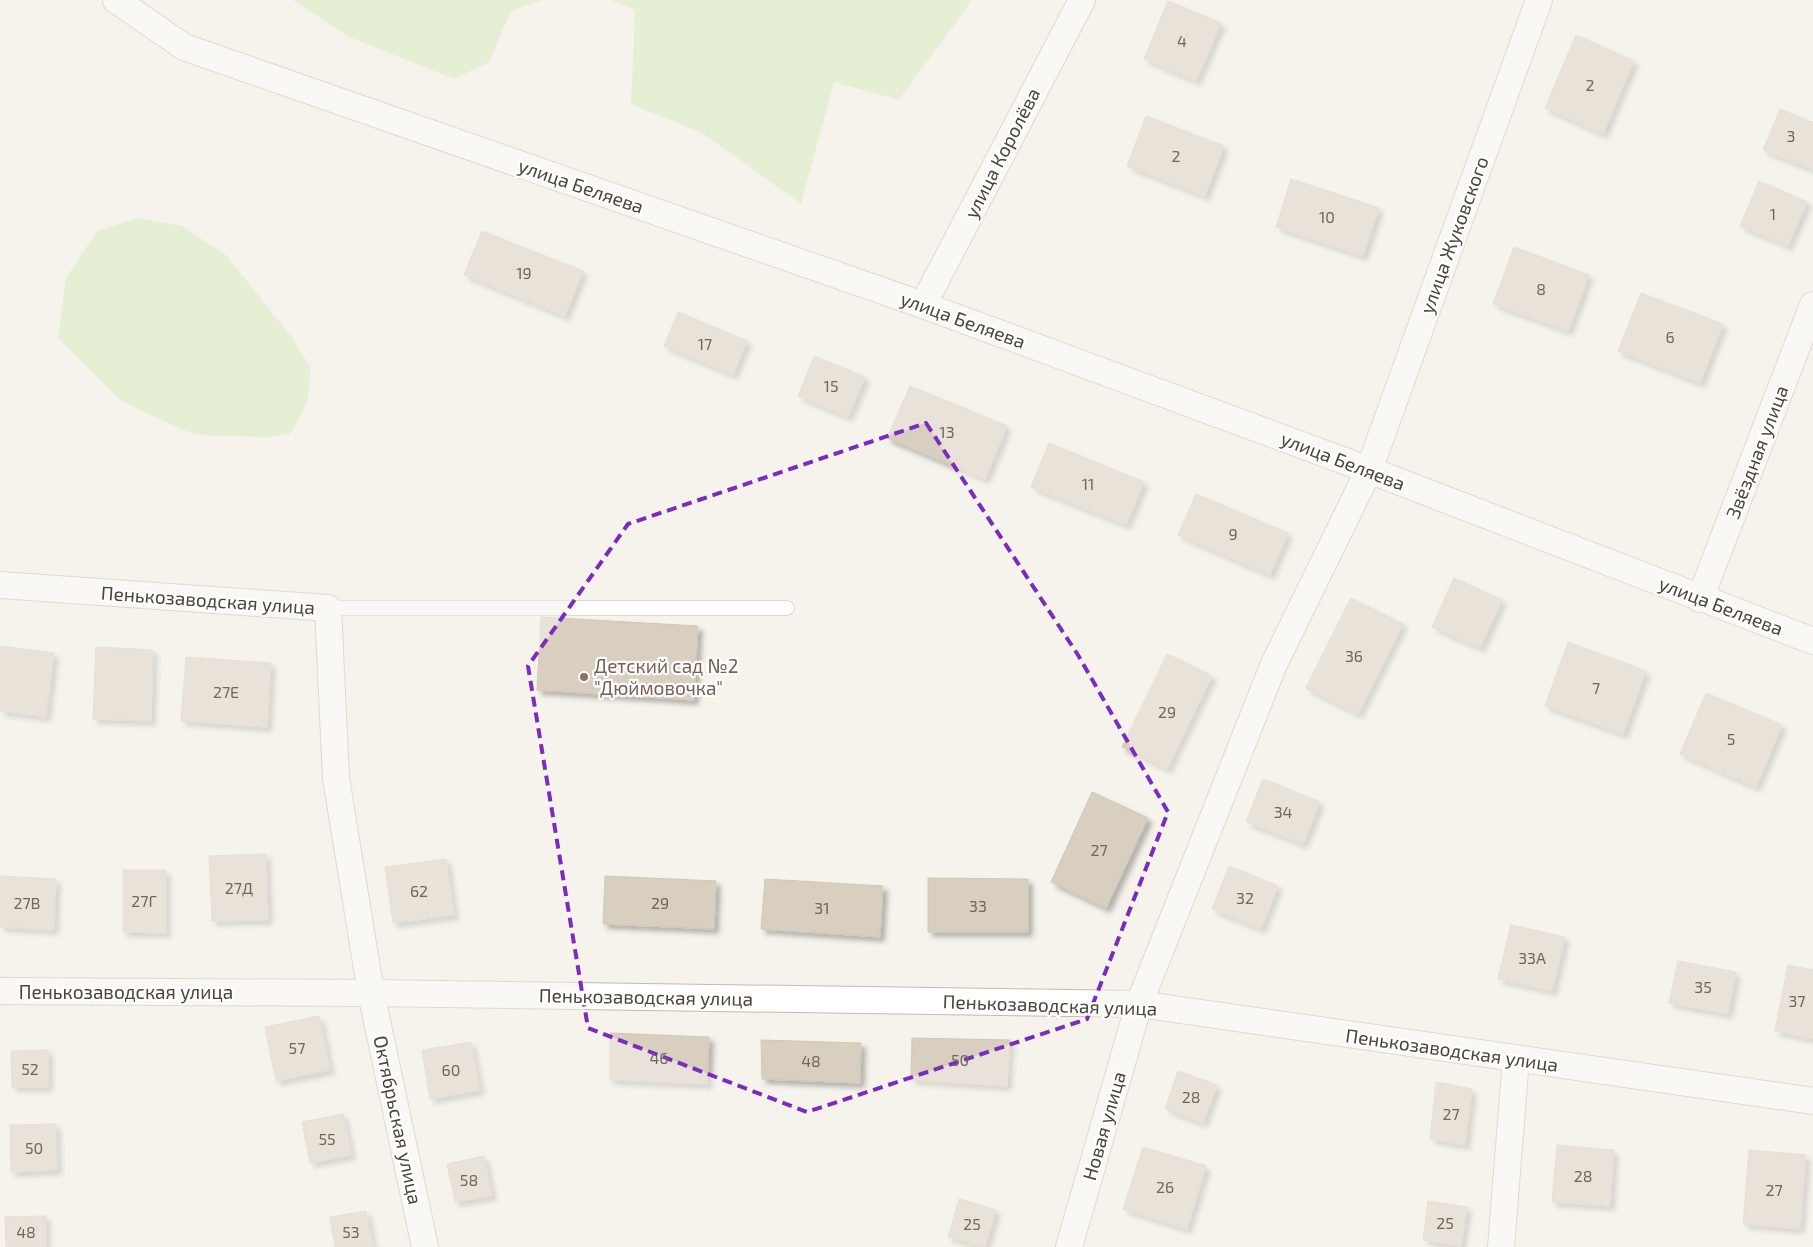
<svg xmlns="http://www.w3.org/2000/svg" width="1813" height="1247" font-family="'Exo 2',sans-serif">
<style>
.green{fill:#d2eab5}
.building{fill:#d8cfc1;stroke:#d3c7b4;filter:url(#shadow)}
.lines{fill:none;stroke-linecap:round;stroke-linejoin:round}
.service-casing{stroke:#c2bbae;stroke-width:15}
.minor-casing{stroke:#c2bbae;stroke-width:28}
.service{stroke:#fff;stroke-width:14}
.minor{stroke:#fff;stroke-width:26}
.marked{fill:none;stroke:#7b2cbf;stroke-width:4;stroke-dasharray:10 6;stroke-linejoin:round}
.education-dot{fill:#8d6e63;stroke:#fff;stroke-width:2}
.labels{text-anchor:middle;stroke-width:4.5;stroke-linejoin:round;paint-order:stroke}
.number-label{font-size:16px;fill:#6e675b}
.street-label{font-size:19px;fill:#4b4439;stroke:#fff}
.education-label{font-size:19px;fill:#785e54;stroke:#fff;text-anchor:start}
</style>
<defs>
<filter id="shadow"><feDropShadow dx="4.5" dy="4.5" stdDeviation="2.5" flood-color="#0004"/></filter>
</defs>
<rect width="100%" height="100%" fill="#f6f3ec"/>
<!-- green -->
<g class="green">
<polygon points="293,0 542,0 511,11 489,62 454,79 349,37"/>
<polygon points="611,0 970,0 966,9 899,100 834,82 801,204 702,133 631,104 635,10"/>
<polygon points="138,218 182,226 226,255 293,339 311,368 307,403 291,433 268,437 195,435 122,402 58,338 66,278 97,231"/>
</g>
<!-- building -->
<g class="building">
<polygon points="1168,1 1221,23 1196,81 1144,59"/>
<polygon points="1576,35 1634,61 1603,134 1545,108"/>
<polygon points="1780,109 1813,123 1813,170 1763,150"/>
<polygon points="1146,116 1224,146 1205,196 1127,166"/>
<polygon points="1291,179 1379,208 1363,256 1276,227"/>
<polygon points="1759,181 1807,202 1788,246 1740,226"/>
<polygon points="482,231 583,271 565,316 464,275"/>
<polygon points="1514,247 1589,275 1568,331 1493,304"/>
<polygon points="1641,293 1723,324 1700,383 1618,351"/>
<polygon points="678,312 747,341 733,375 664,346"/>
<polygon points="814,356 865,377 848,417 798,396"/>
<polygon points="910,386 1007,426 985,479 887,438"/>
<polygon points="1049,443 1144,482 1126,525 1031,487"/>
<polygon points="1196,494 1288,533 1270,575 1178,535"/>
<polygon points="1454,578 1502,600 1480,648 1432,627"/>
<polygon points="1351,598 1403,624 1358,714 1306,688"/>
<polygon points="541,617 698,626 694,700 537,690"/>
<polygon points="1568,642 1646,671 1623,734 1545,706"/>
<polygon points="0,646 54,653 46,717 0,711"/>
<polygon points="96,647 153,650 151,721 93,719"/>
<polygon points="1167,654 1212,676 1167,769 1122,747"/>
<polygon points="186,657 271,663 267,727 181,721"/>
<polygon points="1706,693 1782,725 1756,787 1680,754"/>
<polygon points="1263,779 1320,802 1303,844 1246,822"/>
<polygon points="1092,792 1148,818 1106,908 1051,882"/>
<polygon points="266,854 268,920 212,921 209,856"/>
<polygon points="446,859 454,915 393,923 385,867"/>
<polygon points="1229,866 1278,886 1261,929 1212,909"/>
<polygon points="123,870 166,870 166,933 123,932"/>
<polygon points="0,876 56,879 54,930 0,927"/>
<polygon points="605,876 716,881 714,929 603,924"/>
<polygon points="928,878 1028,879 1028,932 928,932"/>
<polygon points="765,879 883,886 880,937 761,929"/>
<polygon points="1511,925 1565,937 1552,991 1498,979"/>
<polygon points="1678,961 1736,972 1728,1014 1669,1003"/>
<polygon points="1788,965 1813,970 1813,1039 1775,1031"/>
<polygon points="319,1016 330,1070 276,1081 265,1027"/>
<polygon points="610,1033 709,1037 707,1084 610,1080"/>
<polygon points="912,1038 1010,1040 1007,1086 911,1080"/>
<polygon points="761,1040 861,1043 860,1083 762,1079"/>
<polygon points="471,1042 480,1090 430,1099 422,1050"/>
<polygon points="48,1050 48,1087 12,1087 11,1051"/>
<polygon points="1178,1071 1217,1085 1203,1123 1165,1109"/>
<polygon points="1436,1082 1472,1089 1465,1145 1430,1139"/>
<polygon points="343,1114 351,1155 310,1163 302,1122"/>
<polygon points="56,1124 57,1170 11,1172 10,1125"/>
<polygon points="1557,1145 1614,1150 1610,1206 1552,1202"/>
<polygon points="1143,1147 1206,1166 1187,1229 1123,1209"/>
<polygon points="1749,1150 1806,1155 1800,1229 1743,1224"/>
<polygon points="484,1156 492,1196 455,1202 447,1164"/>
<polygon points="959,1199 996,1210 985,1247 948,1237"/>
<polygon points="1428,1201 1467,1207 1461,1246 1423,1240"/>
<polygon points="366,1211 373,1247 335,1247 330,1217"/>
<polygon points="46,1216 46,1247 6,1247 5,1217"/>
</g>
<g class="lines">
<defs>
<polyline id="service" points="328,608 787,608"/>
<g id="minor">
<polyline points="116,0 184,47 923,305 1369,470 1813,641"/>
<polyline points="923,305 1082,0"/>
<polyline points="0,585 328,608 336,778 371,993 425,1247"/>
<polyline points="1700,599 1813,305"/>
<polyline points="0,991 371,993 1139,1004 1813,1101"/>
<polyline points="1069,1247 1139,1004 1274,664 1369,470 1539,0"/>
<polyline points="1501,1247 1516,1059"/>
</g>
</defs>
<!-- service casing -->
<use href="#service" class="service-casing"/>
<!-- minor casing -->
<use href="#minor" class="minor-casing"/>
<!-- service -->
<use href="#service" class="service"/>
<!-- minor -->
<use href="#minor" class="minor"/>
</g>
<!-- marked area -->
<path d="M0 0H1813V1247H0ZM926 423 1078 655 1168 812 1087 1019 807 1112 588 1028 528 666 628 524Z" fill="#f6f3ec" fill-opacity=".55" fill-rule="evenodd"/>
<path class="marked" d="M926 423 1078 655 1168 812 1087 1019 807 1112 588 1028 528 666 628 524Z"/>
<!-- markers -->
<circle class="education-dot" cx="584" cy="677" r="5"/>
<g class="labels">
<!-- number labels -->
<g class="number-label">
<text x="1182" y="47">4</text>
<text x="1590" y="91">2</text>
<text x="1791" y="142">3</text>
<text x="1176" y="162">2</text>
<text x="1773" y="220">1</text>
<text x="1327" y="223">10</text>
<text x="524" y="279">19</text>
<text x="1541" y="295">8</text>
<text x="1670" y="343">6</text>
<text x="705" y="350">17</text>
<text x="831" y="392">15</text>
<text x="947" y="438">13</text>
<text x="1088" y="490">11</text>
<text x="1233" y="540">9</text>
<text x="1354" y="662">36</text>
<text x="1596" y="694">7</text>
<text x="226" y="698">27Е</text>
<text x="1167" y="718">29</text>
<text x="1731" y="745">5</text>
<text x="1283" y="818">34</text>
<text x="1099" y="856">27</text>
<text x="239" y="894">27Д</text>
<text x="419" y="897">62</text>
<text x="1245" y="904">32</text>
<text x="144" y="907">27Г</text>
<text x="27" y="909">27В</text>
<text x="660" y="909">29</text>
<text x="978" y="912">33</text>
<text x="822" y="914">31</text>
<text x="1532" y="964">33А</text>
<text x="1703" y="993">35</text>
<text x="1797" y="1007">37</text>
<text x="297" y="1054">57</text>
<text x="659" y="1064">46</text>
<text x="960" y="1066">50</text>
<text x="811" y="1067">48</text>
<text x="30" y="1075">52</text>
<text x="451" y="1076">60</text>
<text x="1191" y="1103">28</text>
<text x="1451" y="1120">27</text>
<text x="327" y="1145">55</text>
<text x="34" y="1154">50</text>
<text x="1583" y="1182">28</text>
<text x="469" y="1186">58</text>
<text x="1165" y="1193">26</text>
<text x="1774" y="1196">27</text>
<text x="1445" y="1229">25</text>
<text x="972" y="1230">25</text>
<text x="26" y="1238">48</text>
<text x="351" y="1238">53</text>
</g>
<!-- street labels -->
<g class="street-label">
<text transform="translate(1002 153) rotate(-63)" y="7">улица Королёва</text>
<text transform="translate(581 186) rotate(19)" y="7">улица Беляева</text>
<text transform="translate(1454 235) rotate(-70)" y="7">улица Жуковского</text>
<text transform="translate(963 320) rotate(20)" y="7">улица Беляева</text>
<text transform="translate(1757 452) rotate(-69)" y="7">Звёздная улица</text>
<text transform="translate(1343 461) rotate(21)" y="7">улица Беляева</text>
<text transform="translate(208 600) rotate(4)" y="7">Пенькозаводская улица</text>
<text transform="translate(1721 606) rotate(21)" y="7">улица Беляева</text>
<text x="126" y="999">Пенькозаводская улица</text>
<text transform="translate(646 997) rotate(1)" y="7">Пенькозаводская улица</text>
<text transform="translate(1050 1005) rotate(2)" y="7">Пенькозаводская улица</text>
<text transform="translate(1452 1050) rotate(8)" y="7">Пенькозаводская улица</text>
<text transform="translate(398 1120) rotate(78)" y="7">Октябрьская улица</text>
<text transform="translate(1104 1126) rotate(-74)" y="7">Новая улица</text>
</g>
<!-- education labels -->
<g class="education-label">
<text x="594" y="673">Детский сад №2<tspan x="594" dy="22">"Дюймовочка"</tspan></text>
</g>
</g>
</svg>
